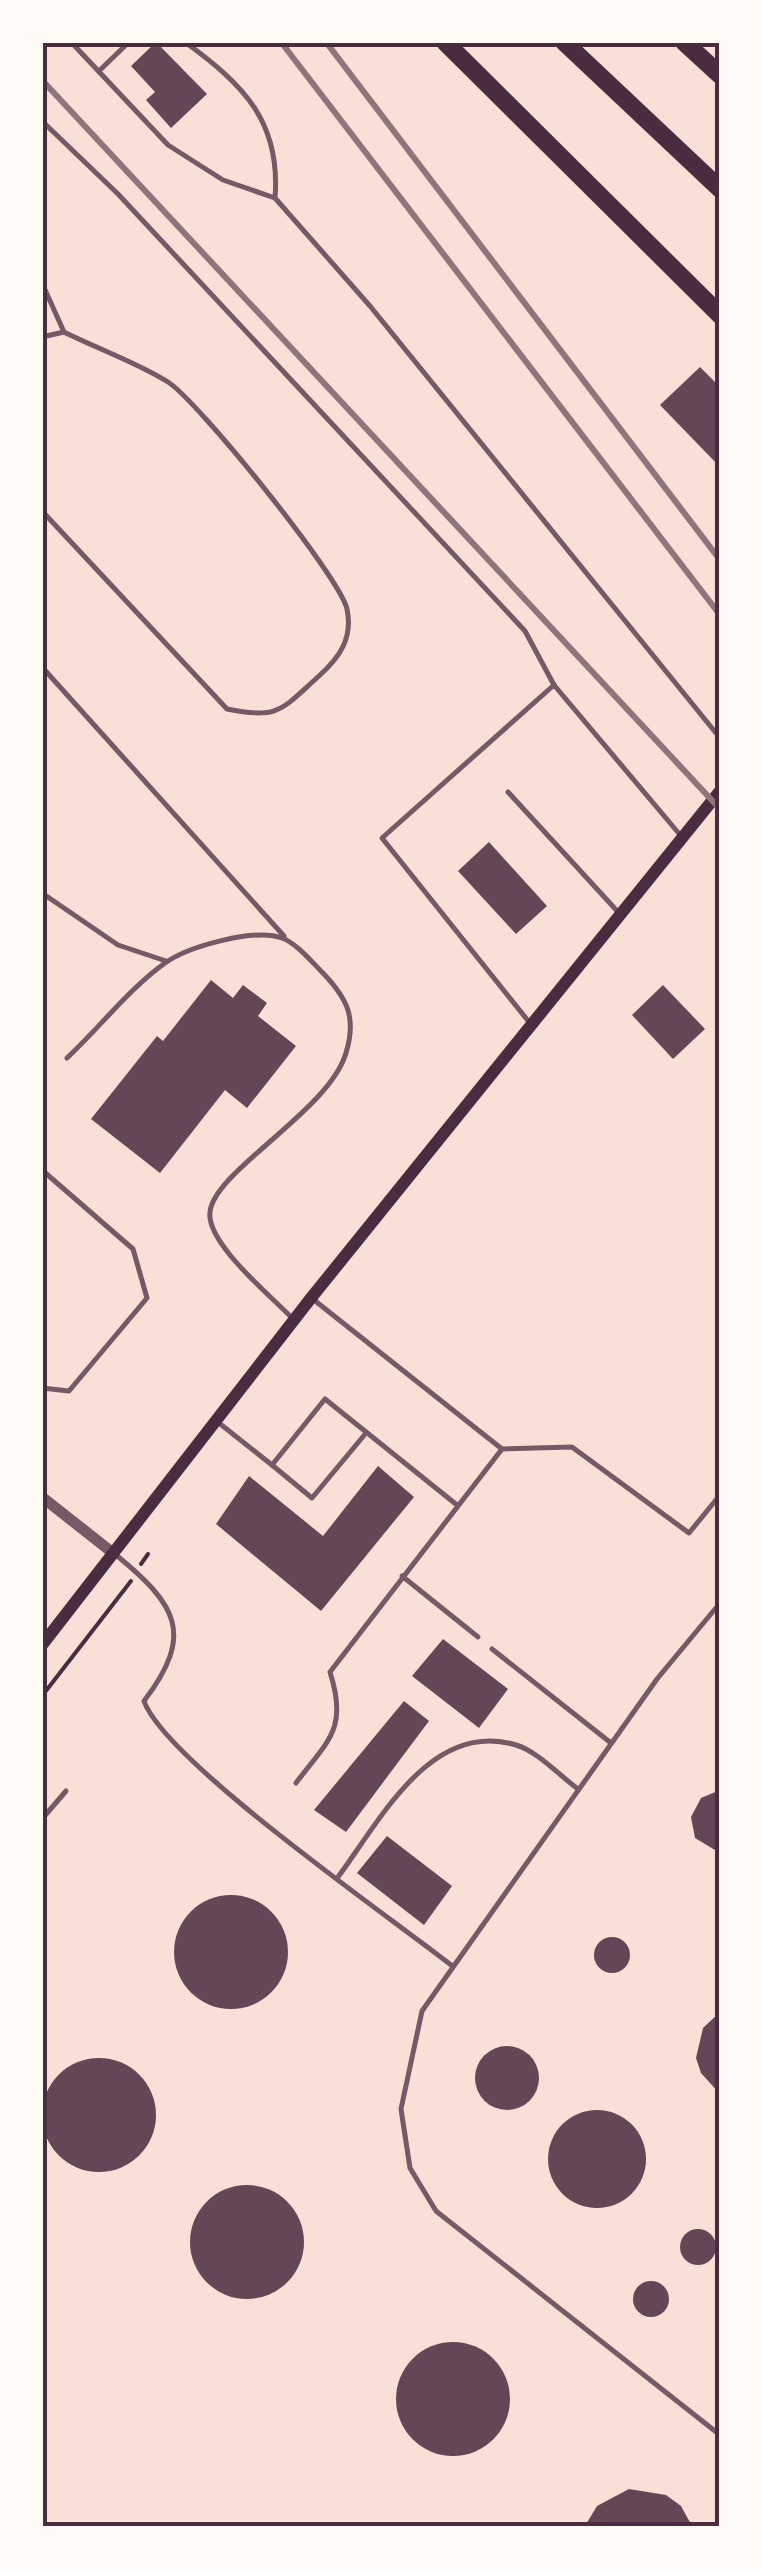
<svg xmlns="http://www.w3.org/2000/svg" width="762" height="2569" font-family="Figtree,sans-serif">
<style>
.building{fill:#644757}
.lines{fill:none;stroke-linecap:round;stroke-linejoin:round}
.path{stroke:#4a2c40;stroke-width:4}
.service{stroke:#755966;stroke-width:5}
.tertiary{stroke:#755966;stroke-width:11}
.secondary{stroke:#4a2c40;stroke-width:12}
.motorway{stroke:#4a2c40;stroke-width:18}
.rail{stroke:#8f747c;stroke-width:6}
.neatline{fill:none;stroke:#4a2c40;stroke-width:4}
</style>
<rect width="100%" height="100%" fill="#f7e1d7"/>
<!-- building -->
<g class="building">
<polygon points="156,42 207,94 171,128 146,100 155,92 131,66"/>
<polygon points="700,367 720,387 720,467 660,405"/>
<polygon points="489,842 547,906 516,934 458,871"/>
<polygon points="211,980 233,998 243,985 267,1003 258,1016 296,1046 247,1108 225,1090 160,1173 91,1119 157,1036 163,1041"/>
<polygon points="663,985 705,1029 673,1059 632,1015"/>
<polygon points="378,1466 414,1497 321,1611 216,1524 249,1476 323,1536"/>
<polygon points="443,1639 508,1689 479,1728 412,1676"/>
<polygon points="404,1701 429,1721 346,1832 314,1810"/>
<polygon points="720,1790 720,1853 695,1838 691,1817 701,1798"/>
<polygon points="387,1836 452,1886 424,1925 357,1873"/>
<circle cx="231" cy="1952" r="57"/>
<circle cx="612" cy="1955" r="18"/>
<polygon points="720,2012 720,2094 701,2073 696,2058 703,2028"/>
<circle cx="507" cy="2078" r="32"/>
<circle cx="99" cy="2115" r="57"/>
<circle cx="597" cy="2159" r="49"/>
<circle cx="247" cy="2242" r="57"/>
<circle cx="698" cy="2247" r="18"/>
<circle cx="651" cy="2299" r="18"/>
<circle cx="453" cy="2399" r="57"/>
<polygon points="629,2489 666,2495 681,2506 692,2526 585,2526 597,2506"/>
</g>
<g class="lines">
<!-- path -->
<g class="path">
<polyline points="141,1564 148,1554"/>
<polyline points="42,1696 131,1581"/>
</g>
<!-- service -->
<g class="service">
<polyline points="71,42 168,145 223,180 275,198 370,306 720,738"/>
<path d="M185 42C244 85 281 122 275 198"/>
<polyline points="99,71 129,42"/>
<polyline points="42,121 118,194 525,631 554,685"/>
<path d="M42 283 64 332C98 349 136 362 168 382 198 401 340 577 347 609 353 638 340 657 319 676 282 709 279 720 227 709L42 511"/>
<polyline points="42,337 64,332"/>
<polyline points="42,667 284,936"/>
<polyline points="508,792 619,913"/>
<polyline points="42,893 118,945 166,961"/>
<polyline points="529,1022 382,838 554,685 681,836"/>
<path d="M67 1058C99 1028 130 988 165 963 189 946 255 928 282 938 296 943 311 961 322 972 347 998 357 1017 346 1053 329 1111 214 1171 210 1212 206 1243 271 1296 292 1318"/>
<polyline points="42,1170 133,1249 147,1298 69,1391 42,1388"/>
<polyline points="219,1423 272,1465 325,1399 457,1505"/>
<polyline points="502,1449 572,1447 689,1533 720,1495"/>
<polyline points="272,1465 312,1498 366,1433"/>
<path d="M116 1555C177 1605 195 1634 144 1701 165 1761 390 1917 451 1965"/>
<polyline points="402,1576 478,1637"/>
<polyline points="720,1603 657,1679 422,2011 401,2109 410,2168 436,2211 720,2435"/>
<polyline points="492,1649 611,1743"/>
<path d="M296 1783C329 1739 348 1729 330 1672L502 1449 314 1300"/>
<polyline points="42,1819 66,1791"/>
<path d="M338 1877C380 1821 431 1719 516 1745 537 1751 560 1776 578 1789"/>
</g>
<!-- tertiary -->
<polyline class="tertiary" points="42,1497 113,1553"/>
<!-- secondary -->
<polyline class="secondary" points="42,1645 311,1298 720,791"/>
<!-- motorway -->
<g class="motorway">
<polyline points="445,42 720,315"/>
<polyline points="564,42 720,189"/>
<polyline points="684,42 720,75"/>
</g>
<!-- rail -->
<g class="rail">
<polyline points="281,42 720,615"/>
<polyline points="326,42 720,560"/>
<polyline points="42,80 720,809"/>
</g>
</g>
<!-- border -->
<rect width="762" height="2569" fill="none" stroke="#fffaf5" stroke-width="90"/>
<rect x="45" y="45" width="672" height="2479" class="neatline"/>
</svg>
